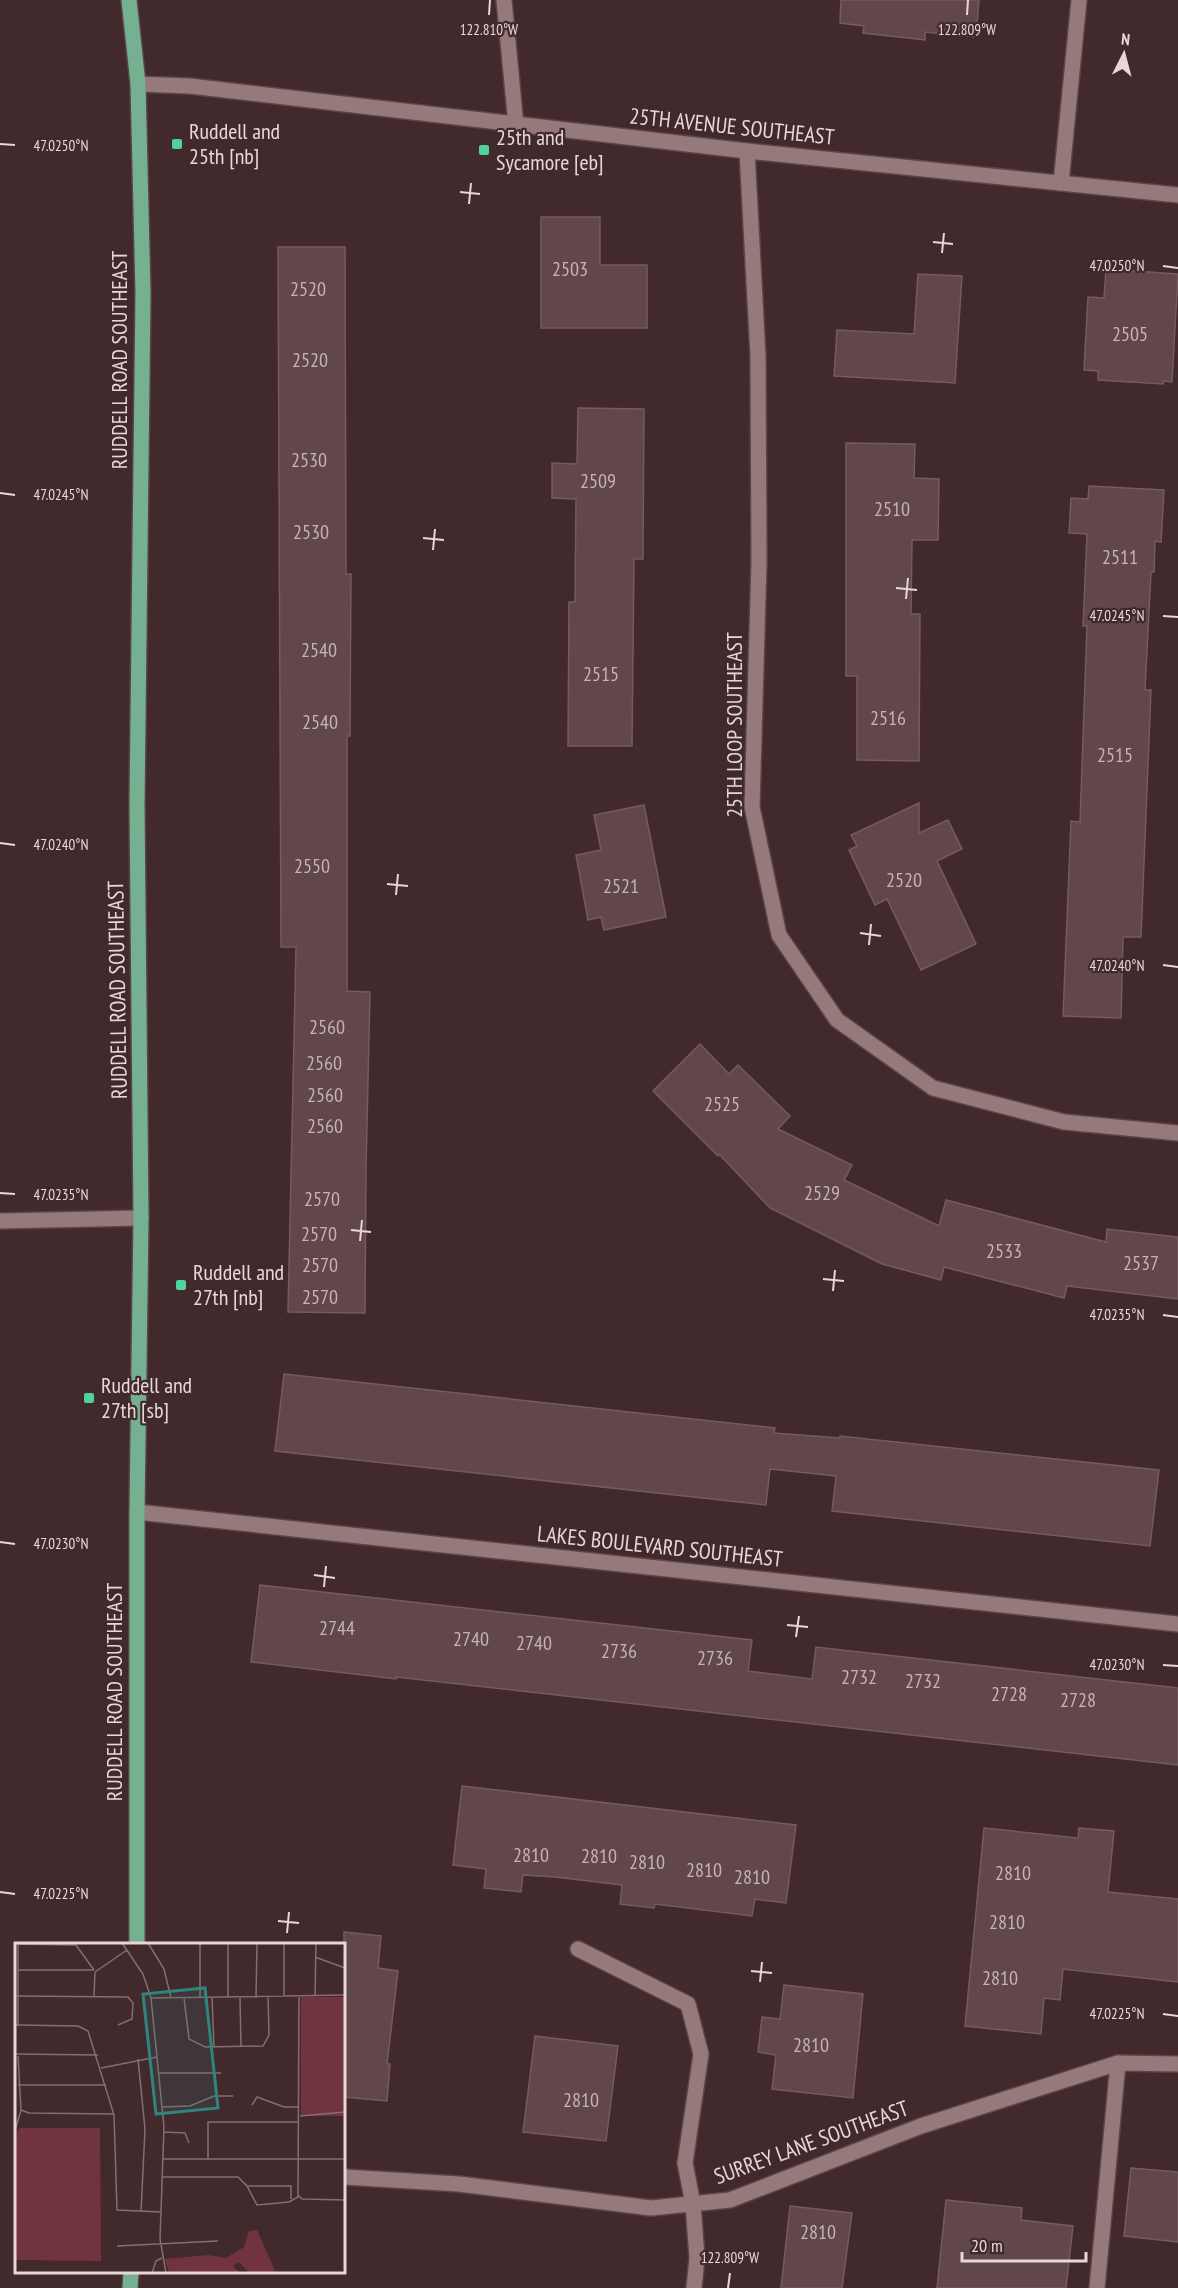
<svg xmlns="http://www.w3.org/2000/svg" width="1178" height="2288" font-family="'PT Sans Narrow',sans-serif">
<style>
.building{fill:#61474a;stroke:#765b5e;stroke-width:1.5}
.lines{fill:none;stroke-linecap:round;stroke-linejoin:round}
.minor-casing{stroke:#594548;stroke-width:18}
.major-casing{stroke:#594548;stroke-width:18}
.minor{stroke:#95797b;stroke-width:15}
.major{stroke:#75b191;stroke-width:15}
.ticks{fill:none;stroke:#e7d7d8;stroke-width:2}
.poi-dot{fill:#4fd399;stroke:#41292c;stroke-width:2}
.labels{text-anchor:middle;stroke-width:4.5;stroke-linejoin:round;paint-order:stroke}
.number-label{font-size:20px;fill:#c6b3b4}
.street-label{font-size:22px;fill:#e7d7d8;stroke:#41292c}
.poi-label{font-size:22px;fill:#e7d7d8;stroke:#41292c;text-anchor:start}
.inset-road{fill:none;stroke:#836f71;stroke-width:1.5}
.view{fill:#2f857e;fill-opacity:0.15;stroke:#2f857e;stroke-width:3}
.inset-edge{fill:none;stroke:#e7d7d8;stroke-width:3}
.ticks-label{font-size:15px;text-anchor:middle;fill:#e7d7d8;stroke:#41292c;stroke-width:4.5;stroke-linejoin:round;paint-order:stroke}
</style>
<rect width="100%" height="100%" fill="#41292c"/>
<!-- building -->
<g class="building">
<polygon points="841,0 979,0 976,37 925,32 925,40 863,33 864,26 840,23"/>
<polygon points="541,217 600,217 600,265 647,265 647,328 541,328"/>
<polygon points="278,247 345,247 346,574 351,574 350,736 347,736 347,991 370,992 366,1168 365,1313 288,1312 296,947 281,947"/>
<polygon points="1106,269 1178,274 1172,382 1164,381 1163,384 1098,380 1098,371 1084,370 1088,297 1104,298"/>
<polygon points="918,274 962,276 955,383 834,376 837,330 914,334"/>
<polygon points="578,408 644,409 643,559 634,559 632,746 568,746 569,602 575,602 576,499 552,498 552,463 577,464"/>
<polygon points="846,443 915,444 914,478 939,479 938,540 912,540 911,614 920,614 919,761 857,760 857,676 846,676"/>
<polygon points="1089,486 1164,490 1161,542 1155,541 1154,572 1151,572 1145,690 1151,690 1141,937 1123,937 1121,1018 1063,1016 1071,821 1080,822 1087,626 1083,626 1087,534 1069,533 1071,498 1088,499"/>
<polygon points="919,803 919,833 948,820 962,849 937,861 976,944 921,970 887,899 875,905 849,850 857,846 851,835"/>
<polygon points="644,805 666,917 604,930 601,917 588,920 576,855 601,850 594,815"/>
<polygon points="700,1044 729,1074 738,1065 790,1116 778,1129 852,1165 844,1180 939,1226 946,1200 1106,1242 1107,1229 1178,1237 1178,1299 1067,1286 1064,1298 944,1267 941,1280 882,1264 770,1208 719,1154 718,1156 653,1091"/>
<polygon points="284,1374 775,1428 774,1433 840,1438 840,1436 1159,1470 1150,1546 832,1511 836,1476 770,1469 766,1505 275,1451"/>
<polygon points="260,1585 752,1640 748,1671 812,1679 816,1647 1178,1688 1178,1765 396,1677 396,1679 251,1662"/>
<polygon points="462,1786 796,1825 786,1903 755,1899 752,1916 655,1904 654,1908 620,1904 622,1885 555,1877 523,1875 521,1892 484,1888 486,1869 453,1865"/>
<polygon points="984,1828 1078,1838 1079,1828 1114,1831 1108,1892 1178,1899 1178,1982 1063,1969 1060,2000 1044,1998 1041,2034 965,2026"/>
<polygon points="344,1932 381,1936 378,1968 398,1971 387,2064 390,2064 387,2101 344,2097"/>
<polygon points="784,1985 863,1994 853,2098 772,2089 776,2055 758,2052 762,2017 780,2019"/>
<polygon points="535,2036 618,2046 606,2141 523,2132"/>
<polygon points="1131,2168 1178,2172 1178,2242 1124,2236"/>
<polygon points="946,2200 1022,2208 1021,2220 1073,2226 1066,2288 937,2288"/>
<polygon points="790,2206 852,2213 842,2288 781,2288"/>
</g>
<g class="lines">
<defs>
<g id="minor">
<polyline points="504,0 516,125"/>
<polyline points="138,84 190,86 747,151 1178,195"/>
<polyline points="747,151 758,356 759,562 752,807 779,935 837,1020 933,1088 1064,1122 1178,1133"/>
<polyline points="1061,183 1079,0"/>
<polyline points="0,1221 141,1218"/>
<polyline points="137,1512 1178,1624"/>
<polyline points="578,1949 688,2004 701,2054 685,2163 693,2204 697,2258 694,2288"/>
<polyline points="344,2177 459,2184 651,2208 730,2200 921,2126 1118,2063 1178,2064"/>
<polyline points="1097,2288 1118,2063"/>
</g>
<g id="major">
<polyline points="129,0 138,84 143,293 137,805 141,1218 137,1512 137,1944"/>
<polyline points="130,2288 131,2272"/>
</g>
</defs>
<!-- minor casing -->
<use href="#minor" class="minor-casing"/>
<!-- major casing -->
<use href="#major" class="major-casing"/>
<!-- minor -->
<use href="#minor" class="minor"/>
<!-- major -->
<use href="#major" class="major"/>
</g>
<!-- ticks -->
<path class="ticks" d="M489 15 490 0M967 15 968 0M0 144 15 145M460 192 480 194M469 204 471 183M933 242 953 244M942 253 944 233M1163 266 1178 268M0 493 15 495M423 538 444 540M433 550 435 529M896 588 917 590M906 599 908 578M1163 616 1178 617M0 843 15 845M387 884 408 886M396 895 398 874M860 933 881 936M869 945 871 924M1163 965 1178 967M0 1193 15 1194M351 1230 371 1232M360 1241 362 1220M823 1279 844 1281M833 1291 835 1270M1163 1315 1178 1317M0 1542 15 1544M314 1575 335 1578M324 1587 326 1566M787 1625 808 1627M796 1637 799 1616M1163 1665 1178 1666M0 1892 15 1894M278 1921 299 1923M287 1933 289 1912M751 1971 772 1973M760 1982 762 1962M1163 2014 1178 2016M728 2288 730 2273"/>
<!-- markers -->
<g class="poi-dot">
<rect x="171" y="138" width="12" height="12" rx="3"/>
<rect x="478" y="144" width="12" height="12" rx="3"/>
<rect x="175" y="1279" width="12" height="12" rx="3"/>
<rect x="83" y="1392" width="12" height="12" rx="3"/>
</g>
<g class="labels">
<!-- number labels -->
<g class="number-label">
<text x="570" y="276">2503</text>
<text x="308" y="296">2520</text>
<text x="1130" y="341">2505</text>
<text x="310" y="367">2520</text>
<text x="309" y="467">2530</text>
<text x="598" y="488">2509</text>
<text x="892" y="516">2510</text>
<text x="311" y="539">2530</text>
<text x="1120" y="564">2511</text>
<text x="319" y="657">2540</text>
<text x="601" y="681">2515</text>
<text x="888" y="725">2516</text>
<text x="320" y="729">2540</text>
<text x="1115" y="762">2515</text>
<text x="312" y="873">2550</text>
<text x="904" y="887">2520</text>
<text x="621" y="893">2521</text>
<text x="327" y="1034">2560</text>
<text x="324" y="1070">2560</text>
<text x="325" y="1102">2560</text>
<text x="722" y="1111">2525</text>
<text x="325" y="1133">2560</text>
<text x="822" y="1200">2529</text>
<text x="322" y="1206">2570</text>
<text x="319" y="1241">2570</text>
<text x="1004" y="1258">2533</text>
<text x="1141" y="1270">2537</text>
<text x="320" y="1272">2570</text>
<text x="320" y="1304">2570</text>
<text x="337" y="1635">2744</text>
<text x="471" y="1646">2740</text>
<text x="534" y="1650">2740</text>
<text x="619" y="1658">2736</text>
<text x="715" y="1665">2736</text>
<text x="859" y="1684">2732</text>
<text x="923" y="1688">2732</text>
<text x="1009" y="1701">2728</text>
<text x="1078" y="1707">2728</text>
<text x="531" y="1862">2810</text>
<text x="599" y="1863">2810</text>
<text x="647" y="1869">2810</text>
<text x="704" y="1877">2810</text>
<text x="1013" y="1880">2810</text>
<text x="752" y="1884">2810</text>
<text x="1007" y="1929">2810</text>
<text x="1000" y="1985">2810</text>
<text x="811" y="2052">2810</text>
<text x="581" y="2107">2810</text>
<text x="818" y="2239">2810</text>
</g>
<!-- street labels -->
<g class="street-label">
<text transform="translate(732 126) rotate(6)" y="8">25TH AVENUE SOUTHEAST</text>
<text transform="translate(119 360) rotate(-90)" y="8">RUDDELL ROAD SOUTHEAST</text>
<text transform="translate(734 725) rotate(-90)" y="8">25TH LOOP SOUTHEAST</text>
<text transform="translate(117 990) rotate(-91)" y="8">RUDDELL ROAD SOUTHEAST</text>
<text transform="translate(660 1546) rotate(6)" y="8">LAKES BOULEVARD SOUTHEAST</text>
<text transform="translate(114 1692) rotate(-90)" y="8">RUDDELL ROAD SOUTHEAST</text>
<text transform="translate(811 2142) rotate(-20)" y="8">SURREY LANE SOUTHEAST</text>
</g>
<!-- poi labels -->
<g class="poi-label">
<text x="189" y="139">Ruddell and<tspan x="189" dy="25">25th [nb]</tspan></text>
<text x="496" y="145">25th and<tspan x="496" dy="25">Sycamore [eb]</tspan></text>
<text x="193" y="1280">Ruddell and<tspan x="193" dy="25">27th [nb]</tspan></text>
<text x="101" y="1393">Ruddell and<tspan x="101" dy="25">27th [sb]</tspan></text>
</g>
</g>
<!-- overview -->
<g transform="translate(15 1943)">
<rect width="330" height="330" fill="#41292c"/>
<path d="M286 54H330V173H286ZM5 185H85L86 318 0 317V190ZM242 287 261 330H234L224 319 218 323 225 330H154L150 316 193 312 211 315 229 304 234 288Z" fill="#71343e"/>
<path class="inset-road" d="M107 0 128 31 136 55 149 184 145 296 151 330M133 0 149 26 156 55M185 0V55M0 1 61 2 79 27M3 1V82M300 14 330 25M3 27H79M80 29 112 7M0 53 113 54 118 60 117 76 103 82M79 53 80 29M300 53 301 0M269 54V0M136 55 330 52M169 55 174 96 190 104 248 103 254 92 253 54M197 55 199 104M213 55V0M225 55 226 104M241 55 242 0M0 82 63 83 73 88 99 172 102 267 146 269M0 111 83 112M123 116 130 186 126 269M86 125 142 114M144 130H206M3 142H91M237 162 242 154 269 164H284M148 164 175 163 199 153H218M6 167 14 170 99 171M285 173 330 169M0 188 6 167 3 113M149 189 170 190 174 200M148 216H330M193 216V179H284M147 234H223L232 243 242 262 274 259 283 254 284 54M232 243H276V256M283 252 287 256 330 257M102 303 203 298M137 330 141 318 147 315"/>
<path class="view" d="M190 45 203 165 141 171 128 51Z"/>
<rect width="330" height="330" class="inset-edge"/>
</g>
<g class="ticks-label">
<text x="489" y="35">122.810°W</text>
<text x="967" y="35">122.809°W</text>
<text x="61" y="151">47.0250°N</text>
<text x="1117" y="271">47.0250°N</text>
<text x="61" y="500">47.0245°N</text>
<text x="1117" y="621">47.0245°N</text>
<text x="61" y="850">47.0240°N</text>
<text x="1117" y="971">47.0240°N</text>
<text x="61" y="1200">47.0235°N</text>
<text x="1117" y="1320">47.0235°N</text>
<text x="61" y="1549">47.0230°N</text>
<text x="1117" y="1670">47.0230°N</text>
<text x="61" y="1899">47.0225°N</text>
<text x="1117" y="2019">47.0225°N</text>
<text x="730" y="2263">122.809°W</text>
</g>
<!-- north arrow -->
<g transform="translate(1124 54) rotate(6)" stroke="#41292c" stroke-width="4.5" paint-order="stroke">
<path d="M0-4.5L10 22L0 15L-10 22Z" fill="#e7d7d8"/>
<text y="-9" font-size="16" font-weight="bold" text-anchor="middle" fill="#e7d7d8">N</text>
</g>
<!-- scale -->
<path d="M962 2252v9h124v-9" fill="none" stroke="#e7d7d8" stroke-width="3"/>
<text x="971" y="2252" font-size="18" fill="#e7d7d8" stroke="#41292c" stroke-width="4.5" paint-order="stroke">20 m</text>
</svg>
